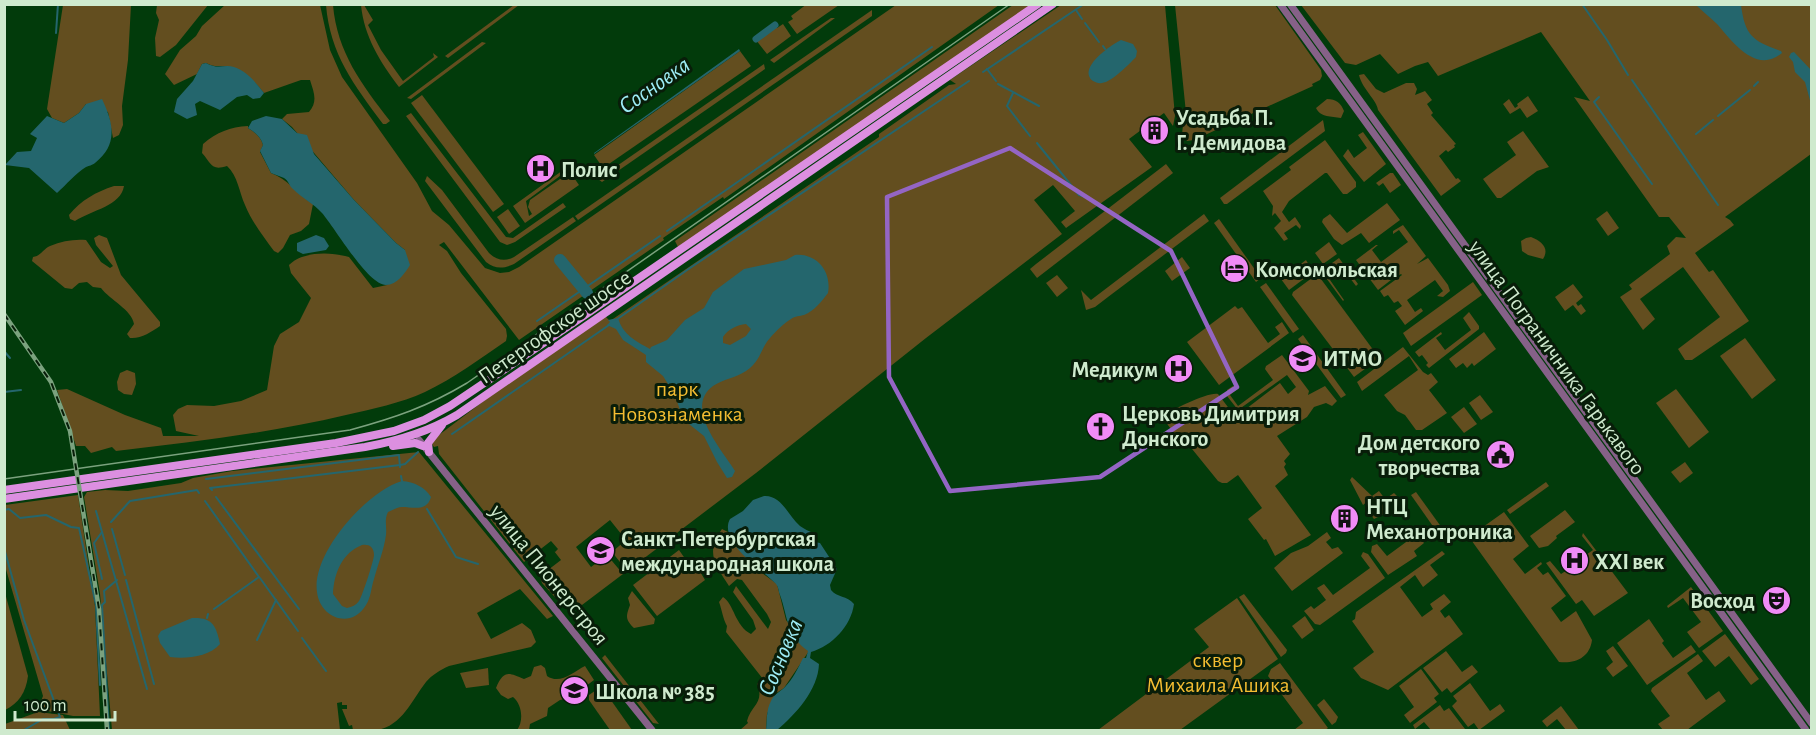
<svg xmlns="http://www.w3.org/2000/svg" width="1816" height="735" font-family="'Alegreya Sans',sans-serif">
<style>
.green{fill:#634e1f}
.water{fill:#24666d;fill-rule:evenodd}
.lines{fill:none;stroke-linecap:round;stroke-linejoin:round}
.stream{stroke:#24666d;stroke-width:2}
.canal{stroke:#24666d;stroke-width:7}
.river{stroke:#24666d;stroke-width:12}
.minor{stroke:#866188;stroke-width:7}
.major{stroke:#dc8fe0;stroke-width:8}
.tram{stroke:#7ba27e;stroke-width:1.5}
.rail-casing{stroke:#7ba27e;stroke-width:4.5}
.rail{stroke:#081d09;stroke-width:2;stroke-dasharray:7;stroke-linecap:butt}
.marked{fill:none;stroke:#9465c4;stroke-width:4.5;stroke-linejoin:round}
.labels{text-anchor:middle;stroke-width:6;stroke-linejoin:round;paint-order:stroke}
.poi-label{font-size:22px;font-weight:bold;fill:#cfeace;stroke:#081d09;text-anchor:start}
.street-label{font-size:22px;fill:#cfeace;stroke:#081d09}
.park-label{font-size:22px;fill:#f4bd32;stroke:#081d09}
.water-label{font-size:24px;font-style:italic;fill:#9decf5;stroke:#081d09}
</style>
<rect width="100%" height="100%" fill="#023b0b"/>
<!-- green -->
<g class="green">
<polygon points="807,4 839,4 839,5 797,34 788,22 793,19 791,16"/>
<polygon points="63,5 131,5 128,60 122,106 123,125 119,135 113,138 108,112 86,104 79,113 64,123 52,118 47,109"/>
<polygon points="157,5 208,5 176,45 160,57 156,56 155,38 159,20 156,13"/>
<path d="M225 5H320L330 50 342 77 417 183 432 211 449 225 485 268 500 273 509 272 519 267 896 5H999L724 199 723 197 663 238 664 240 519 340 444 242 439 245 447 251 461 273 506 329 507 336 506 341C480 359 454 378 425 392 401 403 372 409 346 415 270 433 193 442 116 451L112 447 91 453 85 446H76L57 390 67 389 125 415 161 428 163 436H199L176 431 173 415 178 409 187 405 214 406 241 401 267 390 274 346 280 334 299 322 311 298 291 273 289 265C303 251 331 252 349 257L373 288 387 285 405 250 396 243 354 200 292 127 282 119 287 114 309 112C318 101 314 93 310 80H301L264 93C255 83 244 68 229 67 220 65 215 68 206 63L202 64 197 74 174 85 165 74 180 50 196 36 202 26Z"/>
<path d="M326 5H333C337 52 362 85 390 121L386 124H383C354 85 330 54 326 5Z"/>
<path d="M361 5H364L373 20 368 25 381 50 403 81 434 57 433 53 438 57 399 87C380 62 364 36 361 5Z"/>
<polygon points="514,5 519,5 448,58 445,56"/>
<polygon points="1013,5 1032,5 678,247 675,241"/>
<polygon points="1061,5 1165,5 1175,116 1173,126 1164,113 1129,139 1152,167 1066,228 1061,222 1075,211 1053,185 1034,200 1062,234 926,338 756,473 661,545 662,538 660,538 659,547 627,571 612,552 626,540 610,520 576,547 591,567 607,555 623,574 578,608 573,607 570,603 564,607 542,583 537,568 541,561 548,570 561,560 554,551 555,552 558,549 551,541 524,562 439,454 438,446 434,447 432,444 435,438 489,397 605,316 610,321 879,137 879,134 949,85 956,84 950,80"/>
<polygon points="1175,5 1275,5 1321,70 1322,76 1320,80 1312,84 1313,86 1194,140 1187,141 1182,135 1184,113 1186,113"/>
<polygon points="1301,5 1811,5 1811,154 1725,217 1730,220 1734,225 1695,253 1709,272 1713,270 1749,321 1692,360 1685,360 1678,349 1720,317 1683,267 1640,299 1655,319 1643,330 1620,297 1632,289 1629,285 1670,254 1667,246 1676,237 1686,238 1669,217 1659,217 1574,97 1590,101 1541,32 1438,76 1428,62 1415,66 1398,74 1380,54 1356,65 1345,63"/>
<polygon points="872,10 872,16 578,220 575,216"/>
<polygon points="831,18 835,18 774,63 770,60"/>
<polygon points="783,24 791,36 767,54 756,40 776,26 777,28"/>
<polygon points="482,42 486,43 411,99 407,98"/>
<polygon points="740,51 751,66 603,168 594,155"/>
<polygon points="764,64 765,69 602,182 598,179"/>
<path d="M1364 74 1376 89 1384 93 1406 83H1414L1417 89 1415 95 1425 91 1432 100 1427 104 1433 113 1431 115 1456 144 1454 145 1455 147 1448 152 1446 150 1439 156 1456 179 1458 178 1461 181 1441 196 1378 110C1377 100 1362 89 1359 75Z"/>
<polygon points="422,95 504,204 493,212 411,103"/>
<polygon points="1528,96 1538,111 1527,118 1520,108 1510,114 1503,104 1509,99 1515,108 1518,106 1517,104"/>
<path d="M1327 99C1336 99 1341 103 1344 111L1341 118C1331 116 1321 118 1316 108Z"/>
<polygon points="411,113 506,237 513,238 563,203 566,207 515,242 507,245 500,242 406,116"/>
<polygon points="1323,120 1325,131 1227,204 1224,204 1220,198"/>
<path d="M248 126V128C255 132 261 137 263 145L260 152 271 173C288 179 297 194 313 204L309 224 301 231 290 235 283 248 278 253 274 251C263 236 252 222 245 205 239 192 238 176 227 166 211 171 212 164 202 153L203 144C217 132 230 127 248 126Z"/>
<polygon points="1523,131 1549,167 1537,171 1501,198 1497,198 1483,179 1516,155 1507,142"/>
<polygon points="1363,132 1386,164 1364,182 1343,156 1348,149 1354,158 1367,148 1358,135"/>
<polygon points="1325,140 1356,182 1356,187 1347,194 1343,194 1327,173 1325,173 1289,201 1282,212 1289,222 1295,217 1301,226 1300,229 1296,225 1284,233 1288,239 1284,241 1274,228 1281,221 1275,213 1272,216 1273,206 1263,191 1291,170 1289,167"/>
<polygon points="1166,164 1173,173 1037,278 1030,269 1036,264"/>
<polygon points="566,168 568,170 526,201 529,216 532,214 528,207 530,200 570,172 579,185 525,223 513,206"/>
<polygon points="1390,173 1393,173 1401,185 1390,193 1383,183 1379,186 1376,183"/>
<path d="M427 176 442 190 489 253C496 260 505 262 514 257L573 217 576 221 514 264C503 269 495 269 486 262L425 181Z"/>
<path d="M114 186H124C121 206 92 210 75 221L70 219 69 215C81 200 96 192 114 186Z"/>
<polygon points="1387,203 1400,220 1369,243 1361,233 1342,245 1334,239 1322,222 1323,219 1330,214 1347,233"/>
<polygon points="508,209 520,226 509,234 497,217"/>
<polygon points="1607,211 1619,228 1608,236 1596,219"/>
<polygon points="1204,214 1209,221 1108,297 1095,307 1086,310 1081,290 1091,300"/>
<polygon points="1219,219 1261,278 1256,282 1214,223"/>
<polygon points="1403,225 1426,256 1417,264 1428,258 1448,285 1450,291 1443,297 1437,296 1443,291 1435,280 1407,300 1415,312 1421,308 1423,311 1405,325 1395,311 1402,306 1398,301 1394,303 1388,295 1384,297 1380,291 1402,275 1401,274 1393,279 1359,264 1356,260 1376,245 1378,245 1372,250 1381,262 1408,242 1399,230 1393,234 1393,231"/>
<path d="M99 235 107 238 121 275 160 322V326C151 332 141 339 130 338L127 334 134 324C132 310 110 300 101 288L93 287 87 282 79 283 72 289 65 288 32 261 33 257C41 256 43 249 50 246 62 241 74 239 86 240L101 262 110 268 113 266 96 245 94 238Z"/>
<path d="M1531 237C1541 241 1550 248 1543 259L1528 255 1522 251 1521 241 1526 238Z"/>
<polygon points="1329,242 1337,254 1323,264 1315,253"/>
<polygon points="1182,257 1190,268 1172,281 1165,271"/>
<polygon points="1339,258 1358,284 1356,286 1344,270 1330,280 1344,300 1343,301 1321,271"/>
<polygon points="1306,260 1313,272 1289,290 1281,279"/>
<polygon points="1360,266 1391,280 1378,290"/>
<polygon points="1057,275 1068,288 1057,297 1046,283"/>
<polygon points="1316,275 1318,275 1377,355 1377,360 1354,377 1292,295 1293,292"/>
<polygon points="1473,282 1482,295 1411,346 1403,333"/>
<polygon points="1266,283 1299,329 1293,333 1260,287"/>
<polygon points="1573,284 1583,297 1576,303 1578,306 1581,304 1586,311 1581,315 1573,305 1565,311 1555,297"/>
<polygon points="1235,306 1238,309 1242,307 1268,343 1280,334 1275,327 1282,322 1289,333 1219,385 1187,342"/>
<polygon points="1469,312 1479,326 1479,329 1429,368 1426,365 1428,363 1422,355 1419,357 1415,352 1441,332 1442,334 1436,338 1445,350 1471,330 1463,318"/>
<polygon points="1484,332 1496,349 1474,366 1472,363 1467,368 1463,363 1456,368 1449,359"/>
<polygon points="1303,335 1346,395 1341,398 1298,339"/>
<polygon points="1745,338 1776,380 1752,399 1720,356"/>
<polygon points="1403,347 1423,372 1428,375 1431,373 1438,382 1429,390 1447,413 1422,430 1416,430 1405,415 1397,411 1384,395 1418,370 1409,356 1362,391 1357,382"/>
<path d="M1282 355 1309 391 1308 395 1325 386 1337 401 1332 406 1326 403 1314 407 1307 417 1277 436 1290 454 1284 461 1286 464 1284 467 1288 475 1275 486 1311 535 1275 556 1266 539 1264 540 1248 519 1262 508 1238 475 1227 483H1222L1218 481 1188 444 1184 446 1161 416C1173 410 1207 392 1218 394L1234 415H1238L1280 383 1288 394 1296 387 1287 375 1238 410 1227 396V390L1233 386 1236 390 1230 395 1238 406 1273 380 1265 369 1266 366Z"/>
<polygon points="127,370 135,373 136,384 132,395 124,394 118,390 117,382 120,373"/>
<polygon points="1676,389 1709,432 1689,448 1656,403"/>
<polygon points="1480,395 1493,412 1481,420 1469,403"/>
<polygon points="1464,407 1477,424 1464,433 1451,417"/>
<path d="M419 452 553 616 547 619 520 589 477 613 491 639 522 623 531 630 536 642 531 647 449 666C440 670 432 675 426 682 412 700 402 726 377 730 369 732 361 730 353 730L352 725 349 726 342 709H347V705H342V702L337 703 340 730H112L100 594 84 497 87 492 105 490 128 491 181 483 193 478 232 471Z"/>
<polygon points="1685,462 1693,473 1680,483 1671,472"/>
<polygon points="1352,477 1372,496 1379,491 1385,499 1394,493 1399,498 1388,506 1385,504 1383,506 1385,510 1384,514 1374,519 1367,510 1373,505 1369,500 1363,505 1350,480"/>
<polygon points="1546,482 1549,486 1510,514 1507,510"/>
<polygon points="1416,492 1442,528 1437,532 1411,495"/>
<polygon points="78,495 95,606 100,716 73,716 38,709 43,696 5,566 5,505"/>
<polygon points="1565,510 1575,522 1556,536 1557,538 1548,546 1539,548 1530,536"/>
<path d="M1504 512 1529 546 1513 559 1525 574 1541 562 1542 564 1537 568 1543 575 1548 572 1566 596 1551 608 1561 622 1576 611 1592 640C1590 657 1576 664 1559 662L1469 537Z"/>
<path d="M722 529 728 532 731 540 758 570 777 584 786 620 809 651 784 688 775 694 767 714 766 730H740L748 723 747 721C751 705 765 703 757 684L763 679 726 632 727 626C723 619 722 610 719 602L723 597C734 604 735 626 751 634L756 629 753 620 733 592 736 586 768 629 771 622 767 614 742 580 737 579 729 586C715 564 705 553 722 529Z"/>
<polygon points="1327,532 1331,538 1326,542 1332,549 1338,547 1343,553 1292,591 1274,568 1291,553 1308,546"/>
<polygon points="1583,533 1628,593 1594,616 1582,600 1576,604 1546,563 1550,561 1561,574 1584,559 1583,557 1593,550 1582,536"/>
<polygon points="1417,534 1424,543 1414,551 1417,556 1388,575 1371,552 1372,546 1377,544 1387,556"/>
<polygon points="679,550 686,560 692,558 705,580 657,616 633,585"/>
<polygon points="1442,551 1445,554 1430,565 1438,575 1423,587 1415,575 1400,587 1422,617 1433,609 1430,604 1444,594 1451,602 1440,611 1445,618 1449,615 1463,634 1388,690 1361,678 1353,668 1374,652 1352,621 1355,619 1356,612"/>
<polygon points="1363,552 1368,554 1385,578 1320,625 1315,624 1304,611 1311,606 1314,609 1326,600 1317,588 1324,584 1333,595 1370,568 1361,556"/>
<polygon points="1691,587 1723,631 1699,648 1687,632 1701,622 1683,598 1668,608 1667,606"/>
<path d="M632 591 655 619 654 624 634 628C625 619 626 616 630 605L628 598Z"/>
<path d="M5 593 28 676C26 692 19 703 5 710Z"/>
<polygon points="1244,594 1287,650 1286,653 1281,657 1239,597"/>
<polygon points="1237,598 1278,659 1180,730 1098,730 1209,647 1194,629"/>
<polygon points="1305,616 1314,630 1302,639 1292,626"/>
<polygon points="1649,619 1664,641 1662,643 1673,658 1691,645 1696,652 1647,685 1617,643"/>
<polygon points="1725,634 1759,679 1751,685 1729,656 1715,667 1702,651"/>
<polygon points="1613,646 1628,666 1613,677 1606,668 1613,662 1606,651"/>
<polygon points="1446,651 1462,672 1472,665 1478,672 1451,693 1447,688 1442,692 1423,668"/>
<polygon points="1698,654 1703,661 1687,673 1706,700 1719,691 1726,701 1687,730 1663,730 1658,724 1670,716 1651,691 1652,688"/>
<polygon points="605,655 659,724 653,723 602,658"/>
<polygon points="1280,663 1328,728 1325,730 1294,730 1303,723 1268,676 1271,669"/>
<path d="M541 665 545 668 547 676C560 685 573 672 585 666L594 680 570 698 560 700 548 708 547 716 530 724 529 730H517C524 721 522 704 513 697L508 699 501 695 496 688C504 669 509 673 524 679L531 676 534 667Z"/>
<polygon points="488,668 489,685 466,688 460,673"/>
<polygon points="1421,669 1439,694 1434,698 1437,702 1410,723 1404,715 1414,707 1399,686"/>
<polygon points="1470,683 1490,711 1500,704 1505,711 1479,730 1474,723 1468,727 1452,706 1457,701 1453,696"/>
<polygon points="599,688 608,696 632,730 610,730 589,700 589,695"/>
<polygon points="1324,699 1338,717 1336,722 1332,725 1317,705"/>
<polygon points="1440,705 1444,711 1449,708 1465,729 1431,730 1424,722 1415,729 1413,725"/>
<polygon points="1561,706 1579,730 1566,730 1557,719 1547,727 1542,721"/>
<polygon points="38,712 63,715 70,730 5,730 5,724"/>
</g>
<!-- water -->
<g class="water">
<path d="M1696 5H1741C1745 35 1752 41 1781 51L1782 53C1756 75 1732 41 1717 24 1710 17 1702 11 1696 5Z"/>
<path d="M1121 40 1133 44 1137 51 1136 57C1129 64 1112 82 1102 83 1098 84 1096 82 1093 81 1077 68 1111 45 1121 40Z"/>
<polygon points="739,49 740,51 594,154 594,153"/>
<polygon points="1794,52 1811,70 1811,104 1805,82 1795,72 1793,62 1789,57 1791,53"/>
<path d="M206 63C218 70 224 64 234 67 247 71 256 83 264 93L260 98 253 99 247 95 237 97 220 110 200 101 195 104 197 115 187 119 174 112 177 99 193 81 202 64Z"/>
<path d="M102 99C114 124 118 145 95 163 91 166 90 165 86 167 76 173 66 185 57 193L29 168 5 165 17 152 31 151 37 138 30 134 47 116 64 123 79 113 86 104Z"/>
<path d="M266 116 282 119 297 133 307 135 314 154 354 200 396 243 405 250 410 265C405 273 397 285 386 285 368 285 335 228 322 213 313 203 302 198 293 189 289 186 289 181 284 178 280 176 275 175 271 173L260 151 263 145C261 137 255 132 248 128L252 121Z"/>
<polygon points="316,235 324,238 329,246 326,250 303,254 297,251 297,243"/>
<path d="M795 255C816 253 832 271 828 293 822 301 814 311 804 315 800 316 795 316 791 319 784 323 776 331 770 338 760 349 761 361 746 371 736 378 723 379 713 386 683 408 723 451 735 471L732 477 727 478 717 462 704 436 689 424 681 413 675 395 663 376 646 362V355L623 340 616 329 607 325 610 322 608 320 618 318C623 335 636 341 650 349L651 347 667 340 685 320 704 308 713 292 744 269 786 260ZM746 324 751 329 746 336 730 345 723 343V337C728 329 737 325 746 324Z"/>
<path d="M402 481C414 482 425 487 431 497 427 512 413 507 402 507 397 507 393 510 388 512 384 520 387 526 386 535 384 550 378 564 374 579 371 588 371 597 366 605 351 630 320 618 317 592 311 554 367 491 402 481ZM362 545C369 544 374 547 374 555 374 560 362 597 359 601 356 605 352 607 347 608L342 606 333 594C334 573 342 553 362 545Z"/>
<path d="M764 496C782 495 788 516 800 526 804 529 809 531 813 533L815 542 820 543 837 569 830 585 831 590C837 598 847 595 854 604 851 626 832 646 811 652L810 658 819 664C818 690 796 714 777 730H766C767 721 766 710 771 701 774 694 780 692 785 687 793 679 798 668 803 658H806L808 651C786 635 788 617 780 595 778 590 779 586 774 582 760 569 718 541 730 519L743 511 753 500Z"/>
<path d="M192 618C212 617 216 625 220 644 209 657 186 659 170 657L160 643 158 636 161 631Z"/>
</g>
<g class="lines">
<!-- stream -->
<g class="stream">
<polyline points="1582,4 1607,40 1628,75"/>
<polyline points="1076,10 1082,19"/>
<polyline points="1085,23 1099,42"/>
<polyline points="56,33 58,4"/>
<polyline points="1103,46 1105,49"/>
<polyline points="987,69 996,81"/>
<polyline points="983,72 1084,4"/>
<polyline points="1632,80 1718,205"/>
<polyline points="998,84 1039,106"/>
<polyline points="1754,86 1758,82"/>
<polyline points="1013,93 1007,106 1030,136"/>
<polyline points="1599,97 1594,102 1652,184"/>
<polyline points="1718,116 1750,90"/>
<polyline points="1696,134 1713,120"/>
<polyline points="1037,143 1079,195 1089,198"/>
<polyline points="667,231 932,47"/>
<polyline points="616,320 690,268 969,81"/>
<polyline points="537,321 660,236"/>
<polyline points="4,351 10,358"/>
<polyline points="4,392 21,390"/>
<polyline points="452,434 609,325"/>
<polyline points="401,476 402,481"/>
<polyline points="206,479 399,455 400,467"/>
<polyline points="212,490 210,488 400,465 405,464 418,452"/>
<polyline points="216,497 299,609"/>
<polyline points="205,501 259,577 214,609"/>
<polyline points="427,509 456,557 478,564"/>
<polyline points="4,510 9,509 20,518 46,515 71,527 79,528 96,605 100,685"/>
<polyline points="96,511 147,689"/>
<polyline points="111,522 130,501 197,490 199,493"/>
<polyline points="112,529 125,575"/>
<polyline points="4,548 24,620 60,717 54,719 43,719 24,730"/>
<polyline points="260,578 298,631"/>
<polyline points="102,579 94,543 102,532"/>
<polyline points="126,580 154,684"/>
<polyline points="207,618 208,614"/>
<polyline points="302,638 326,671"/>
<polyline points="257,640 276,600"/>
<polyline points="109,730 102,605 105,602 104,591 117,580"/>
</g>
<!-- canal -->
<polyline class="canal" points="756,39 775,25"/>
<!-- river -->
<polyline class="river" points="560,260 587,293"/>
<!-- minor -->
<g class="minor">
<polyline points="1280,4 1806,730"/>
<polyline points="1290,4 1812,724"/>
<polyline points="419,440 652,730"/>
</g>
<!-- major -->
<g class="major">
<polyline points="393,446 415,443 423,446"/>
<polyline points="429,452 428,443 442,425"/>
<polyline points="4,490 336,443 394,431 424,420 450,406 588,313 1038,4"/>
<path d="M4 499 365 447C398 441 428 432 457 415L1053 4"/>
</g>
<!-- tram -->
<path class="tram" d="M4 479 350 430C394 418 427 407 467 383L1010 4"/>
<defs>
<polyline id="rail" points="4,314 51,382 70,431 99,609 107,730"/>
</defs>
<!-- rail casing -->
<use href="#rail" class="rail-casing"/>
<!-- rail -->
<use href="#rail" class="rail"/>
</g>
<!-- marked area -->
<path class="marked" d="M1010 148 1171 251 1237 387 1100 477 950 491 889 377 887 197Z"/>
<!-- icons -->
<defs>
<symbol id="building-disc" viewBox="-11 -11 22 22"><circle r="9.5" fill="#f08bf6" stroke="#081d09"/><path d="M-4-6H4V6H1V3H-1V6H-4ZM-2.5-4.3h1.7v1.8h-1.7ZM.8-4.3h1.7v1.8H.8ZM-2.5-1h1.7V.8h-1.7ZM.8-1h1.7V.8H.8Z" fill="#111"/></symbol>
<symbol id="hospital-disc" viewBox="-11 -11 22 22"><circle r="9.5" fill="#f08bf6" stroke="#081d09"/><path d="M-5-5h3v3.5h4V-5h3V5h-3V1.5h-4V5h-3Z" fill="#111"/></symbol>
<symbol id="hotel-disc" viewBox="-11 -11 22 22"><circle r="9.5" fill="#f08bf6" stroke="#081d09"/><path d="M-6-4.5h1.5V1H6V5H4.5V3h-9V5H-6ZM-4 0a1.8 1.8 0 1 1 3.6 0ZM.5 0V-2.5h3Q6-2.5 6 0Z" fill="#111"/></symbol>
<symbol id="university-disc" viewBox="-11 -11 22 22"><circle r="9.5" fill="#f08bf6" stroke="#081d09"/><path d="M0-5L7-2L0 1L-7-2ZM-4 1L0 2.5L4 1V4Q0 6-4 4Z" fill="#111"/></symbol>
<symbol id="church-disc" viewBox="-11 -11 22 22"><circle r="9.5" fill="#f08bf6" stroke="#081d09"/><path d="M-1.2-6h2.4v3.5h3.3v2.4h-3.3V6h-2.4V-.1h-3.3v-2.4h3.3Z" fill="#111"/></symbol>
<symbol id="civic-disc" viewBox="-11 -11 22 22"><circle r="9.5" fill="#f08bf6" stroke="#081d09"/><path d="M-.6-6.5H3V-4.5H.6V-3L4-1V1h2V6H-6V1h2V-1L-.6-3ZM-1.2 2.5V6h2.4V2.5Z" fill="#111"/></symbol>
<symbol id="theatre-disc" viewBox="-11 -11 22 22"><circle r="9.5" fill="#f08bf6" stroke="#081d09"/><path d="M-5-5.5Q0-4 5-5.5V0Q5 5 0 6Q-5 5-5 0ZM-3.3-2.5H-1v1.5H-3.3ZM1-2.5H3.3v1.5H1ZM-2.8 1Q0 5.5 2.8 1Z" fill="#111"/></symbol>
<symbol id="school-disc" viewBox="-11 -11 22 22"><circle r="9.5" fill="#f08bf6" stroke="#081d09"/><path d="M0-5L7-2L0 1L-7-2ZM-4 1L0 2.5L4 1V4Q0 6-4 4Z" fill="#111"/></symbol>
</defs>
<g fill-rule="evenodd">
<use href="#building-disc" x="1138" y="114" width="33" height="33"/>
<use href="#hospital-disc" x="524" y="152" width="33" height="33"/>
<use href="#hotel-disc" x="1218" y="252" width="33" height="33"/>
<use href="#university-disc" x="1286" y="342" width="33" height="33"/>
<use href="#hospital-disc" x="1162" y="352" width="33" height="33"/>
<use href="#church-disc" x="1084" y="410" width="33" height="33"/>
<use href="#civic-disc" x="1484" y="438" width="33" height="33"/>
<use href="#building-disc" x="1328" y="502" width="33" height="33"/>
<use href="#university-disc" x="584" y="534" width="33" height="33"/>
<use href="#hospital-disc" x="1558" y="544" width="33" height="33"/>
<use href="#theatre-disc" x="1760" y="584" width="33" height="33"/>
<use href="#school-disc" x="558" y="674" width="33" height="33"/>
</g>
<g class="labels">
<!-- poi labels -->
<g class="poi-label">
<text x="1176" y="125">Усадьба П.<tspan x="1176" dy="25">Г. Демидова</tspan></text>
<text x="561" y="177">Полис</text>
<text x="1255" y="277">Комсомольская</text>
<text x="1323" y="366">ИТМО</text>
<text x="1158" y="377" text-anchor="end">Медикум</text>
<text x="1122" y="421">Церковь Димитрия<tspan x="1122" dy="25">Донского</tspan></text>
<text x="1480" y="450" text-anchor="end">Дом детского<tspan x="1480" dy="25">творчества</tspan></text>
<text x="1366" y="514">НТЦ<tspan x="1366" dy="25">Механотроника</tspan></text>
<text x="621" y="546">Санкт-Петербургская<tspan x="621" dy="25">международная школа</tspan></text>
<text x="1595" y="569">XXI век</text>
<text x="1755" y="608" text-anchor="end">Восход</text>
<text x="595" y="699">Школа № 385</text>
</g>
<!-- street labels -->
<g class="street-label">
<text transform="translate(554 326) rotate(-35)" y="8">Петергофское шоссе</text>
<text transform="translate(1558 357) rotate(54)" y="8">улица Пограничника Гарькавого</text>
<text transform="translate(550 574) rotate(51)" y="8">улица Пионерстроя</text>
</g>
<!-- park labels -->
<g class="park-label">
<text x="677" y="396">парк<tspan x="677" dy="25">Новознаменка</tspan></text>
<text x="1218" y="667">сквер<tspan x="1218" dy="25">Михаила Ашика</tspan></text>
</g>
<!-- water labels -->
<g class="water-label">
<text transform="translate(654 85) rotate(-35)" y="8">Сосновка</text>
<text transform="translate(780 657) rotate(-67)" y="8">Сосновка</text>
</g>
</g>
<!-- border -->
<rect width="1816" height="735" fill="none" stroke="#cfeace" stroke-width="12"/>
<!-- scale -->
<path d="M15 711v9h100v-9" fill="none" stroke="#cfeace" stroke-width="3"/>
<text x="24" y="711" font-size="18" fill="#cfeace" stroke="#081d09" stroke-width="4.5" paint-order="stroke">100 m</text>
</svg>
